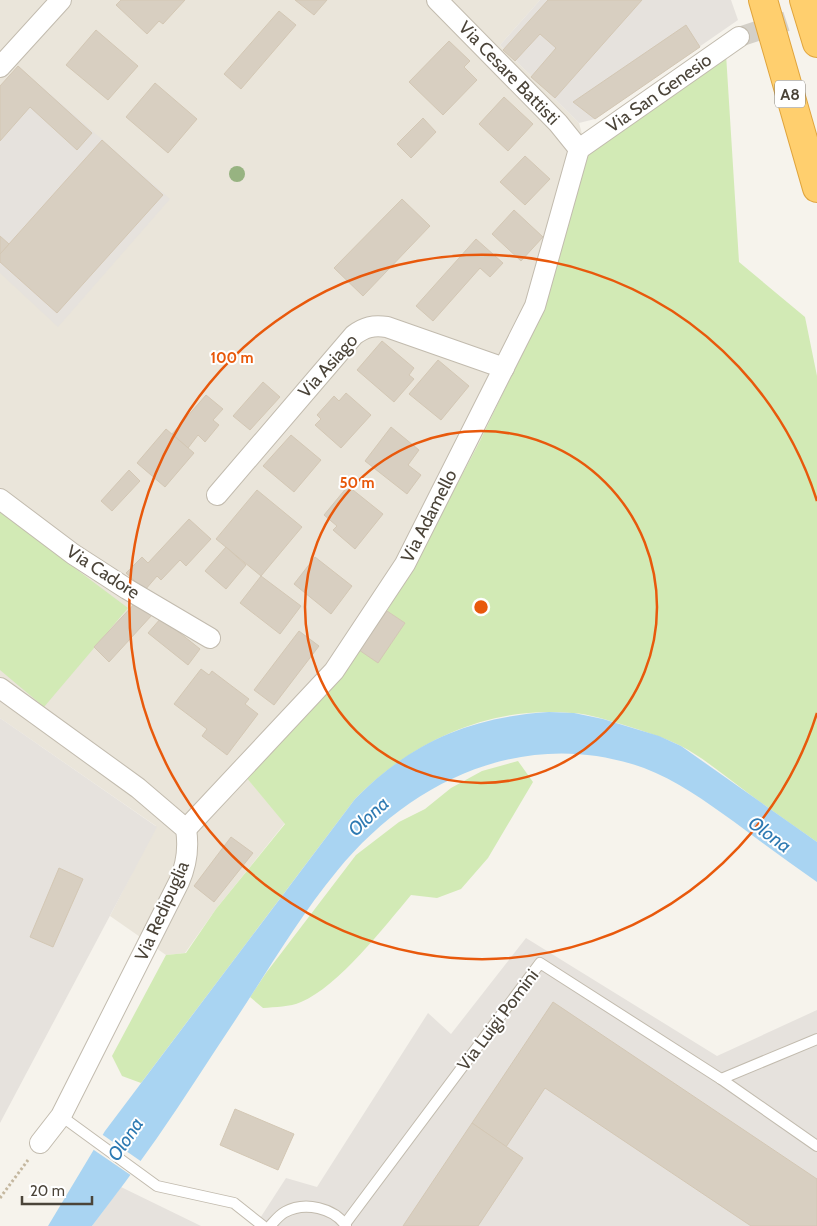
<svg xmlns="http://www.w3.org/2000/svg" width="817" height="1226" font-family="Cabin,sans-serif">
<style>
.residential{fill:#eae5da}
.industrial{fill:#e6e2dd}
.green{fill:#d2eab5}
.water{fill:#a9d4f2}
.pier{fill:#f6f3ec}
.building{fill:#d8cfc1;stroke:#d3c7b4}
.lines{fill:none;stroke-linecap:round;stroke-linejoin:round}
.street-tunnel{stroke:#d4d0c8;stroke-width:20;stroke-dasharray:20 10;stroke-linecap:butt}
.lane-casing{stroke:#c2bbae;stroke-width:12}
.street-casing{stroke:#c2bbae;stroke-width:22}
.highway-casing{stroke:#e0a43c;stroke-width:30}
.path{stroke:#c4b79f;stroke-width:3;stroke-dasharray:2.5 2.5;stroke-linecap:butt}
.lane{stroke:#fff;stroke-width:10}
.street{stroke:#fff;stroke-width:20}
.highway{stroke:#ffcf6e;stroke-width:28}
.tree{fill:#97b381}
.ring{fill:none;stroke:#e8590c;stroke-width:2.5}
.labels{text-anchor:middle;stroke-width:4;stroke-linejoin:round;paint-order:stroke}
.shield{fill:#fff;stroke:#817c74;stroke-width:1}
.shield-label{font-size:16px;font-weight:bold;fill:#4b4439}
.street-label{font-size:18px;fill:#4b4439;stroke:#fff}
.water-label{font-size:19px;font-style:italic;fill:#2e7ab2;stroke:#fff}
.centre{fill:#e8590c;stroke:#fff;stroke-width:2.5}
.ring-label{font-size:15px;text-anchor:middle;font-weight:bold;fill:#e8590c;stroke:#fff;stroke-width:4;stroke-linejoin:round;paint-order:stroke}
</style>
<rect width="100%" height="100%" fill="#f6f3ec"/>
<!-- residential -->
<polygon class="residential" points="0,0 540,0 500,45 579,123 587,152 545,305 480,441 423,548 245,776 285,823 216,909 185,953 166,955 110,916 156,826 0,718"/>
<!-- industrial -->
<g class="industrial">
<polygon points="540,0 731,0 738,20 595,119 579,123 500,45"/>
<polygon points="18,66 170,199 58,327 0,273 0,86"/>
<polygon points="0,718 157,827 0,1123"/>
<polygon points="526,938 717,1056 817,1010 817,1226 255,1226 286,1178 317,1187 428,1013 451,1034"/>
<polygon points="121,1187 201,1226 92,1226"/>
</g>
<!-- green -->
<g class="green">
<path d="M726 54 739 262 805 317 817 376V842C791 824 765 806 740 787 721 773 702 757 681 746 663 737 643 731 624 725 607 720 590 714 572 713 490 705 412 741 355 799L141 1083 122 1076 112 1056 166 955 186 953 216 909 285 824 245 776 359 650 378 662 405 623 387 611 423 548 480 441 545 305 587 152Z"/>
<polygon points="0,512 128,608 44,707 0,670"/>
<path d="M518 761 533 782 488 858 461 889 437 898 411 895C385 926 338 987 301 1002 290 1007 275 1007 263 1008L250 997 266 973 356 855 399 822 425 809 451 788 482 771Z"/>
</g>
<!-- water -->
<path class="water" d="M549 712 574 713 603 719 659 736 681 746 817 842V882C789 862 761 842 733 821 705 801 676 780 644 768 527 726 412 779 337 871 299 917 269 969 236 1019 210 1058 184 1099 157 1138 136 1168 114 1197 92 1226H48L105 1131 355 799C411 742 470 717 549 712Z"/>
<!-- pier -->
<polygon class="pier" points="100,1133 142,1162 132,1176 91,1148"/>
<!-- building -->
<g class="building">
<polygon points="121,0 185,0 163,24 159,21 147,34 116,5"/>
<polygon points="295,0 327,0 314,15"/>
<polygon points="548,0 642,0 555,98 531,77 556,48 540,34 515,61 503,50"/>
<polygon points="279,11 296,25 241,89 224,74"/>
<polygon points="686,25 700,47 595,119 573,102"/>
<polygon points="96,30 138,66 108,100 66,65"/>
<polygon points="449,41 470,61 464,67 477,80 443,115 409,82"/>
<polygon points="18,66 92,133 77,150 30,107 0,141 0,86"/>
<polygon points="155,83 197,119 168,153 126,117"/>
<polygon points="504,97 533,124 508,151 479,124"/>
<polygon points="423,118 436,132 411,158 397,144"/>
<polygon points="102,140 163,195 57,313 0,262 0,254"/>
<polygon points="525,156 550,179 525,205 500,182"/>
<polygon points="402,199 430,226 363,296 334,268"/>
<polygon points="514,210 543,237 521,261 492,234"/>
<polygon points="0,236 9,244 0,254"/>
<polygon points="476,239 503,263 490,277 480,268 433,321 416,306"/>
<polygon points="382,341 414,368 409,375 414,379 394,402 357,370"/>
<polygon points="438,360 469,386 441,420 409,394"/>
<polygon points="263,382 280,397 250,430 233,416"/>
<polygon points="346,393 371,415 341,448 315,425 321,419 317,415 334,396 339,401"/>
<polygon points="206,395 223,409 213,420 219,425 205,442 198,435 188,448 172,434"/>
<polygon points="391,427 419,450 408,465 421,475 407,494 365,461"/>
<polygon points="166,429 194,453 165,487 137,463"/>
<polygon points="291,435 321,460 294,492 263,466"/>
<polygon points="129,470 140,481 112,511 101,501"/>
<polygon points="348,486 383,514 355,549 333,530 337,526 324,515"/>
<polygon points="257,490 302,527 261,576 216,539"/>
<polygon points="189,519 211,539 186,566 180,560 161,580 157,576 145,590 126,573 142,557 148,563"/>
<polygon points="226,547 246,565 226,589 205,571"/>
<polygon points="315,557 352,586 331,614 294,584"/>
<polygon points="261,576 301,606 280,634 240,603"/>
<polygon points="137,601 152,615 109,662 94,647"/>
<polygon points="387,611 405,623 378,663 359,650"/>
<polygon points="161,618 200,649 188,665 148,633"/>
<polygon points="299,631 319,646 274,705 254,690"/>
<polygon points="201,669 209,675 212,671 249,699 245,704 258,714 227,755 202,736 207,729 174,704"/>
<polygon points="231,837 253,853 214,902 194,886"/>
<polygon points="59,868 83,879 53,947 30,937"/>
<polygon points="553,1002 817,1179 817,1226 751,1226 545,1088 506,1147 472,1123"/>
<polygon points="235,1109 294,1134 278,1170 220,1145"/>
<polygon points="472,1123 523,1158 478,1226 403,1226"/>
</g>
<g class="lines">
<!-- street-tunnel -->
<polyline class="street-tunnel" points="739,37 817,11"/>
<defs>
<g id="lane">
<polyline points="721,1079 817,1039"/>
<polyline points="61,1116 157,1186 234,1203 263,1226"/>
<polyline points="345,1224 540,963 721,1079 817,1146"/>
<path d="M270 1226C274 1222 279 1215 285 1212 305 1201 334 1208 346 1226"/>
</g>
<g id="street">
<polyline points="437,0 558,123 579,149"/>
<polyline points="0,67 61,0"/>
<polyline points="579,149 739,37"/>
<path d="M217 495 354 335C365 327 373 325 387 327L504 368"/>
<polyline points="0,499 73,554 127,589 210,638"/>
<path d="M0 688 138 788 186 829C189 848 187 864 179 882L61 1116 40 1143"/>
<polyline points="186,829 334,671 405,564 535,306 579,149"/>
</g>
<g id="highway">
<polyline points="763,0 817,188"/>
<polyline points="804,0 817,43"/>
</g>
</defs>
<!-- lane casing -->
<use href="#lane" class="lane-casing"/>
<!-- street casing -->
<use href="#street" class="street-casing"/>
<!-- highway casing -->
<use href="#highway" class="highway-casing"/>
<!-- path -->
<polyline class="path" points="0,1198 28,1160"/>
<!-- lane -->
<use href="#lane" class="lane"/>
<!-- street -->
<use href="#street" class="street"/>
<!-- highway -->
<use href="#highway" class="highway"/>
</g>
<!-- trees -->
<circle class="tree" cx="237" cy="174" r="8"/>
<!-- distance rings -->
<g class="ring">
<circle cx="481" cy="607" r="176"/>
<path d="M817 713A352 352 0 1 1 817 501"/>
</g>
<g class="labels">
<!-- shield labels -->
<rect class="shield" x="775" y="80.5" width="30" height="27" rx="4"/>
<g class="shield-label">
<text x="790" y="100">A8</text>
</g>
<!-- street labels -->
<g class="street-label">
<text transform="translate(509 73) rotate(46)" y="6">Via Cesare Battisti</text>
<text transform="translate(659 93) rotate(-35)" y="6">Via San Genesio</text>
<text transform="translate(328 366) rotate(-48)" y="6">Via Asiago</text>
<text transform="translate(429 516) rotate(-63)" y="6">Via Adamello</text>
<text transform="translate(103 572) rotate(33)" y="6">Via Cadore</text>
<text transform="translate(162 911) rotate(-66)" y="6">Via Redipuglia</text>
<text transform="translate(498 1020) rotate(-53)" y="6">Via Luigi Pomini</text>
</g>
<!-- water labels -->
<g class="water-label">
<text transform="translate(368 816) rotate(-43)" y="7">Olona</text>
<text transform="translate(770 834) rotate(36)" y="7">Olona</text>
<text transform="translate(125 1139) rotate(-56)" y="7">Olona</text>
</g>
</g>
<circle cx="481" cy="607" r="8" class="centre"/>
<g class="ring-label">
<text x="232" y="363">100 m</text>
<text x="357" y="488">50 m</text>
</g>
<!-- scale -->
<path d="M22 1196v8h70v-8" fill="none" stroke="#4b4439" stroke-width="2.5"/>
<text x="30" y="1196" font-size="15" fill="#4b4439" stroke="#ffffff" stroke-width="4" paint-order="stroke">20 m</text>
</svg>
